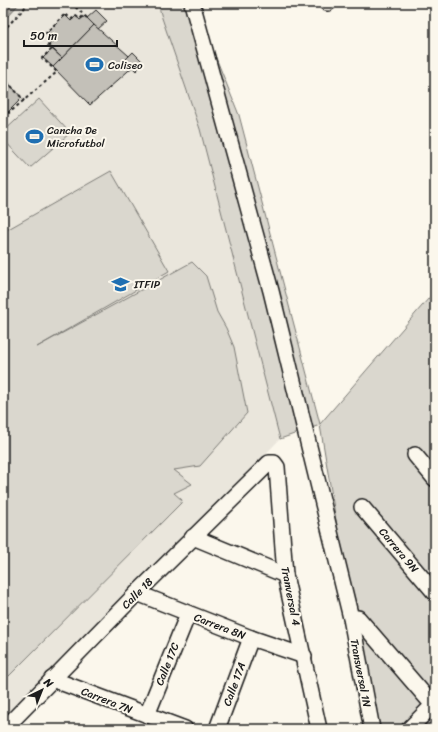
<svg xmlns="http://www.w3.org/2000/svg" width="438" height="732" font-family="Sriracha,sans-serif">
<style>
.built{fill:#eae6dc}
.green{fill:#dad7ce;stroke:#7b7a75}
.water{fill:#afaca5;stroke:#74726e}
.building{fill:#c3c0b8;stroke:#1c1c1c}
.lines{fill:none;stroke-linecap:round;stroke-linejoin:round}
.minor-casing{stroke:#1c1c1c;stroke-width:18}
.path{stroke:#1c1c1c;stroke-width:2;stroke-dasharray:3 3;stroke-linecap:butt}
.minor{stroke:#fbf7ec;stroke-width:15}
.labels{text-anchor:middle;stroke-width:4;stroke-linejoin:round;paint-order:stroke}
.poi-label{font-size:11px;fill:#1c1c1c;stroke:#fbf7ec;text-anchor:start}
.street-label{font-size:11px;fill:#1c1c1c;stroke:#fbf7ec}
</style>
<rect width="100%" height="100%" fill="#fbf7ec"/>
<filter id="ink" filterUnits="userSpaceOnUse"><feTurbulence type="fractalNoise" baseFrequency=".025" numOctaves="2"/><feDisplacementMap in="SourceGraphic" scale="8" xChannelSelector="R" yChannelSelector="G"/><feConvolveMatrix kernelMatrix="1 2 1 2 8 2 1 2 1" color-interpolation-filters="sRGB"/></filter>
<g filter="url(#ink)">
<!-- built -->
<polygon class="built" points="3,3 158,3 162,18 200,129 280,439 162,561 3,719"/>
<!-- green -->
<g class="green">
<polygon points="158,3 194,3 239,115 320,424 435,291 435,729 371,729 320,425 280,439 200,129 162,18"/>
<polygon points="39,99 70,133 30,168 3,139 3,132"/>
<polygon points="111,171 169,271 37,347 192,262 206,276 217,312 226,328 234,347 247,413 200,466 174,470 192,484 174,493 182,500 181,503 9,676 3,674 3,232"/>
</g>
<!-- water -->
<polygon class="water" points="3,3 20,3 3,21"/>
<!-- building -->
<g class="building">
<polygon points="96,10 107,21 98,29 87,18"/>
<polygon points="65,15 71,21 76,16 80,20 85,16 94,25 62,58 49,45 54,40 47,33"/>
<polygon points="94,25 137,63 90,105 53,67"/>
<polygon points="52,49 62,58 53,67 43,58"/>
<polygon points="133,52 144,63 136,71 125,60"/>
<polygon points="3,77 22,98 3,117"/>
</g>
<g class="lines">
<defs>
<g id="minor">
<polyline points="192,3 271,291 351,618 372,729"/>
<polyline points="327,3 328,3"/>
<polyline points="415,455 435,479"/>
<polyline points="362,507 435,593"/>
<polyline points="193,537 285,575"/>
<polyline points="137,593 251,638 304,656"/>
<polyline points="351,618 358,618 433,705"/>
<polyline points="52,679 185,729"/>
<polyline points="147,715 188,614"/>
<polyline points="4,729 137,593 269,463 274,463 277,467 285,575 319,729"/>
<polyline points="217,729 251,638"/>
<polyline points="409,729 435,703"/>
</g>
</defs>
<!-- minor casing -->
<use href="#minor" class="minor-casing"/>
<!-- path -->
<g class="path">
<polyline points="71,3 84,15"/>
<polyline points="3,31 29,3"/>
<polyline points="3,77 22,98 24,101"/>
<polyline points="9,111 9,113 57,72 42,58 52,49 48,45 53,40 46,33 65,14 72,19 76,16 80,19 84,15 87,18"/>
</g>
<!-- minor -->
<use href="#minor" class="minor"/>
</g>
</g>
<!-- icons -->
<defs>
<symbol id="stadium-bare" viewBox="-9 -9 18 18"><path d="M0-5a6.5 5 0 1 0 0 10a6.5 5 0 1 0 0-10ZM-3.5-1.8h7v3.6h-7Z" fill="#1f6fb2" stroke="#fbf7ec" stroke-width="2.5" paint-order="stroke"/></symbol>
<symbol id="university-bare" viewBox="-9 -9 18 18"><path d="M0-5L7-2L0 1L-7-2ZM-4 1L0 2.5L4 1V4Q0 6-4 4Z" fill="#1f6fb2" stroke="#fbf7ec" stroke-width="2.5" paint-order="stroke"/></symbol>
</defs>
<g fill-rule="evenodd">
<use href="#stadium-bare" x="82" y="52" width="25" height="25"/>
<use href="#stadium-bare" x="22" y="124" width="25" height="25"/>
<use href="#university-bare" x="108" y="272" width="25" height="25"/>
</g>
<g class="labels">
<!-- poi labels -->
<g class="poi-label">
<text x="108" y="69">Coliseo</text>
<text x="47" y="134">Cancha De<tspan x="47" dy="13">Microfutbol</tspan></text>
<text x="134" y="288">ITFIP</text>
</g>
<!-- street labels -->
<g class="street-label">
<text transform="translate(399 550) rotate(50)" y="4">Carrera 9N</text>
<text transform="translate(137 593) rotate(-45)" y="4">Calle 18</text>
<text transform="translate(291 596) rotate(79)" y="4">Tranversal 4</text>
<text transform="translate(220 626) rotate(21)" y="4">Carrera 8N</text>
<text transform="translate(167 664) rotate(-68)" y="4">Calle 17C</text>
<text transform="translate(361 673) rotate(79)" y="4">Transversal 1N</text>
<text transform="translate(234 684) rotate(-70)" y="4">Calle 17A</text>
<text transform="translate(107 700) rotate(21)" y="4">Carrera 7N</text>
</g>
</g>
<!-- margin -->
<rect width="438" height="732" fill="none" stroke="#fbf7ec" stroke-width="16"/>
<rect x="8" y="8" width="422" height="716" fill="none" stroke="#1c1c1c" stroke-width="1.5" filter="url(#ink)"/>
<!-- north arrow -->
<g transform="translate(42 690) rotate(43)" stroke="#fbf7ec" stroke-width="3" paint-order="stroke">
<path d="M0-3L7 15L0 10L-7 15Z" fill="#1c1c1c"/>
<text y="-6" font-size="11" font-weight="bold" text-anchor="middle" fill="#1c1c1c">N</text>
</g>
<!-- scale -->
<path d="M24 40v6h93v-6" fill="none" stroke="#1c1c1c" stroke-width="2"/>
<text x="30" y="40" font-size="12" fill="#1c1c1c" stroke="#fbf7ec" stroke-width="3" paint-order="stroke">50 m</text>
</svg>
